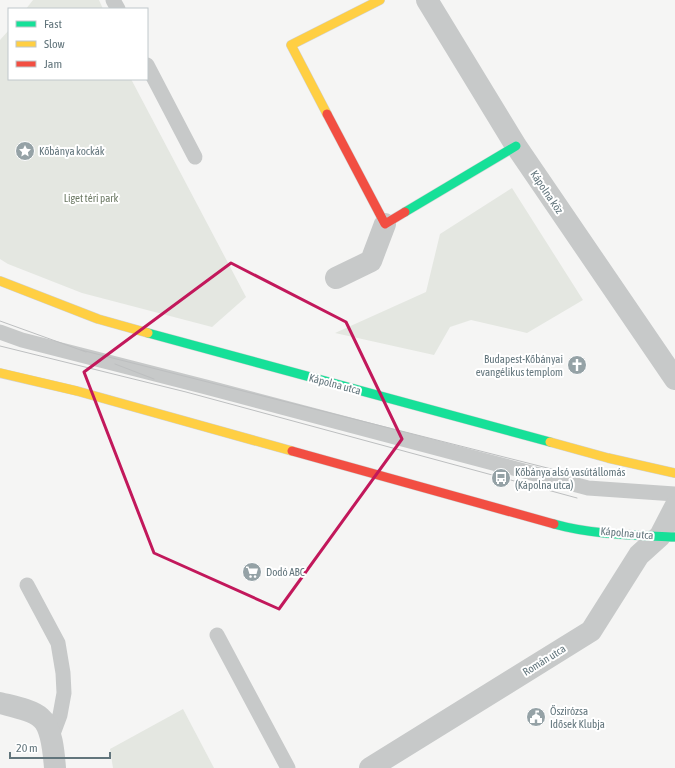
<svg xmlns="http://www.w3.org/2000/svg" width="675" height="768" font-family="'Asap Condensed',sans-serif">
<style>
.green{fill:#e4e7e1}
.lines{fill:none;stroke-linecap:round;stroke-linejoin:round}
.fast-casing{stroke:#d1d3d3;stroke-width:10}
.slow-casing{stroke:#d1d3d3;stroke-width:10}
.jam-casing{stroke:#d1d3d3;stroke-width:10}
.lane{stroke:#c7c9c9;stroke-width:15}
.street{stroke:#c7c9c9;stroke-width:22}
.fast{stroke:#16e098;stroke-width:9}
.slow{stroke:#ffcf43;stroke-width:9}
.jam{stroke:#f24e42;stroke-width:9}
.tram{stroke:#bdbfc0;stroke-width:1}
.marked{fill:none;stroke:#c2185b;stroke-width:3;stroke-linejoin:round}
.labels{text-anchor:middle;stroke-width:4;stroke-linejoin:round;paint-order:stroke}
.poi-label{font-size:11px;fill:#62757c;stroke:#fff;text-anchor:start}
.street-label{font-size:11px;fill:#62757c;stroke:#fff}
.park-label{font-size:11px;fill:#6d7a65;stroke:#fff}
</style>
<rect width="100%" height="100%" fill="#f5f5f4"/>
<!-- green -->
<g class="green">
<polygon points="33,0 99,0 103,9 26,9"/>
<polygon points="9,30 9,79 131,79 246,297 212,327 82,293 8,264 0,259 0,40"/>
<polygon points="512,188 583,300 527,333 471,320 450,327 434,355 335,333 426,292 440,234"/>
<polygon points="183,709 214,768 113,768 110,749"/>
</g>
<g class="lines">
<defs>
<g id="fast">
<polyline points="405,212 516,146"/>
<polyline points="148,333 550,442"/>
<path d="M554 524C593 535 635 535 675 537"/>
</g>
<g id="slow">
<polyline points="327,114 291,45 380,0"/>
<polyline points="0,281 98,319 148,333"/>
<polyline points="0,373 77,391 292,451"/>
<polyline points="550,442 608,458 675,473"/>
</g>
<g id="jam">
<polyline points="327,114 385,224 405,212"/>
<polyline points="292,451 554,524"/>
</g>
</defs>
<!-- fast casing -->
<use href="#fast" class="fast-casing"/>
<!-- slow casing -->
<use href="#slow" class="slow-casing"/>
<!-- jam casing -->
<use href="#jam" class="jam-casing"/>
<!-- lane -->
<g class="lane">
<polyline points="113,0 118,9"/>
<polyline points="147,65 195,157"/>
<polyline points="0,332 22,340 206,387 588,488 675,494"/>
<polyline points="27,585 58,643 63,673 64,693 60,715 51,739"/>
<polyline points="217,635 288,768"/>
</g>
<!-- street -->
<g class="street">
<polyline points="427,0 516,146 675,379"/>
<polyline points="336,278 371,261 385,224"/>
<path d="M0 703C11 706 33 710 41 718 52 727 54 755 55 768"/>
<polyline points="370,768 591,631 639,555 660,536 675,507"/>
</g>
<!-- fast -->
<use href="#fast" class="fast"/>
<!-- slow -->
<use href="#slow" class="slow"/>
<!-- jam -->
<use href="#jam" class="jam"/>
<!-- tram -->
<g class="tram">
<polyline points="0,321 86,352"/>
<polyline points="0,346 186,392 577,498"/>
<polyline points="81,350 583,477"/>
<polyline points="115,364 154,379"/>
</g>
</g>
<!-- marked area -->
<path class="marked" d="M231 263 346 322 402 439 279 609 154 553 84 372Z"/>
<!-- icons -->
<defs>
<symbol id="sight-disc" viewBox="-11 -11 22 22"><circle r="9.5" fill="#95a2a6" stroke="#fff"/><path d="M0-6L1.8-2.2L6-1.7L2.9 1.2L3.7 5.4L0 3.3L-3.7 5.4L-2.9 1.2L-6-1.7L-1.8-2.2Z" fill="#fff"/></symbol>
<symbol id="church-disc" viewBox="-11 -11 22 22"><circle r="9.5" fill="#95a2a6" stroke="#fff"/><path d="M-1.2-6h2.4v3.5h3.3v2.4h-3.3V6h-2.4V-.1h-3.3v-2.4h3.3Z" fill="#fff"/></symbol>
<symbol id="bus-disc" viewBox="-11 -11 22 22"><circle r="9.5" fill="#95a2a6" stroke="#fff"/><path d="M-5-6H5V4H4V6H2V4H-2V6H-4V4H-5ZM-3.5-4V0h7V-4ZM-3.5 1.2v1.5H-2V1.2ZM2 1.2v1.5H3.5V1.2Z" fill="#fff"/></symbol>
<symbol id="supermarket-disc" viewBox="-11 -11 22 22"><circle r="9.5" fill="#95a2a6" stroke="#fff"/><path d="M-6-5.5h2.5l.6 2H6L4.5 2H-2.5L-4.4-4H-6ZM-1.5 3.2a1.3 1.3 0 1 0 .1 0ZM3 3.2a1.3 1.3 0 1 0 .1 0Z" fill="#fff"/></symbol>
<symbol id="civic-disc" viewBox="-11 -11 22 22"><circle r="9.5" fill="#95a2a6" stroke="#fff"/><path d="M-.6-6.5H3V-4.5H.6V-3L4-1V1h2V6H-6V1h2V-1L-.6-3ZM-1.2 2.5V6h2.4V2.5Z" fill="#fff"/></symbol>
</defs>
<g fill-rule="evenodd">
<use href="#sight-disc" x="14" y="140" width="22" height="22"/>
<use href="#church-disc" x="566" y="354" width="22" height="22"/>
<use href="#bus-disc" x="490" y="467" width="22" height="22"/>
<use href="#supermarket-disc" x="241" y="561" width="22" height="22"/>
<use href="#civic-disc" x="525" y="706" width="22" height="22"/>
</g>
<g class="labels">
<!-- poi labels -->
<g class="poi-label">
<text x="39" y="155">Kőbánya kockák</text>
<text x="563" y="363" text-anchor="end">Budapest-Kőbányai<tspan x="563" dy="13">evangélikus templom</tspan></text>
<text x="515" y="476">Kőbánya alsó vasútállomás<tspan x="515" dy="13">(Kápolna utca)</tspan></text>
<text x="266" y="576">Dodó ABC</text>
<text x="550" y="715">Őszirózsa<tspan x="550" dy="13">Idősek Klubja</tspan></text>
</g>
<!-- street labels -->
<g class="street-label">
<text transform="translate(547 192) rotate(56)" y="4">Kápolna köz</text>
<text transform="translate(335 384) rotate(15)" y="4">Kápolna utca</text>
<text transform="translate(627 533) rotate(5)" y="4">Kápolna utca</text>
<text transform="translate(544 660) rotate(-32)" y="4">Román utca</text>
</g>
<!-- park labels -->
<g class="park-label">
<text x="91" y="202">Liget téri park</text>
</g>
</g>
<!-- legend -->
<rect x="8" y="8" width="140" height="72" fill="#ffffff" stroke="#c0c8cb"/>
<rect x="16" y="21" width="20" height="6" fill="#16e098" stroke="#c0c8cb"/>
<text x="44" y="28" font-size="12" fill="#62757c">Fast</text>
<rect x="16" y="41" width="20" height="6" fill="#ffcf43" stroke="#c0c8cb"/>
<text x="44" y="48" font-size="12" fill="#62757c">Slow</text>
<rect x="16" y="61" width="20" height="6" fill="#f24e42" stroke="#c0c8cb"/>
<text x="44" y="68" font-size="12" fill="#62757c">Jam</text>
<!-- scale -->
<path d="M10 752v6h100v-6" fill="none" stroke="#62757c" stroke-width="2"/>
<text x="16" y="752" font-size="12" fill="#62757c" stroke="#ffffff" stroke-width="3" paint-order="stroke">20 m</text>
</svg>
